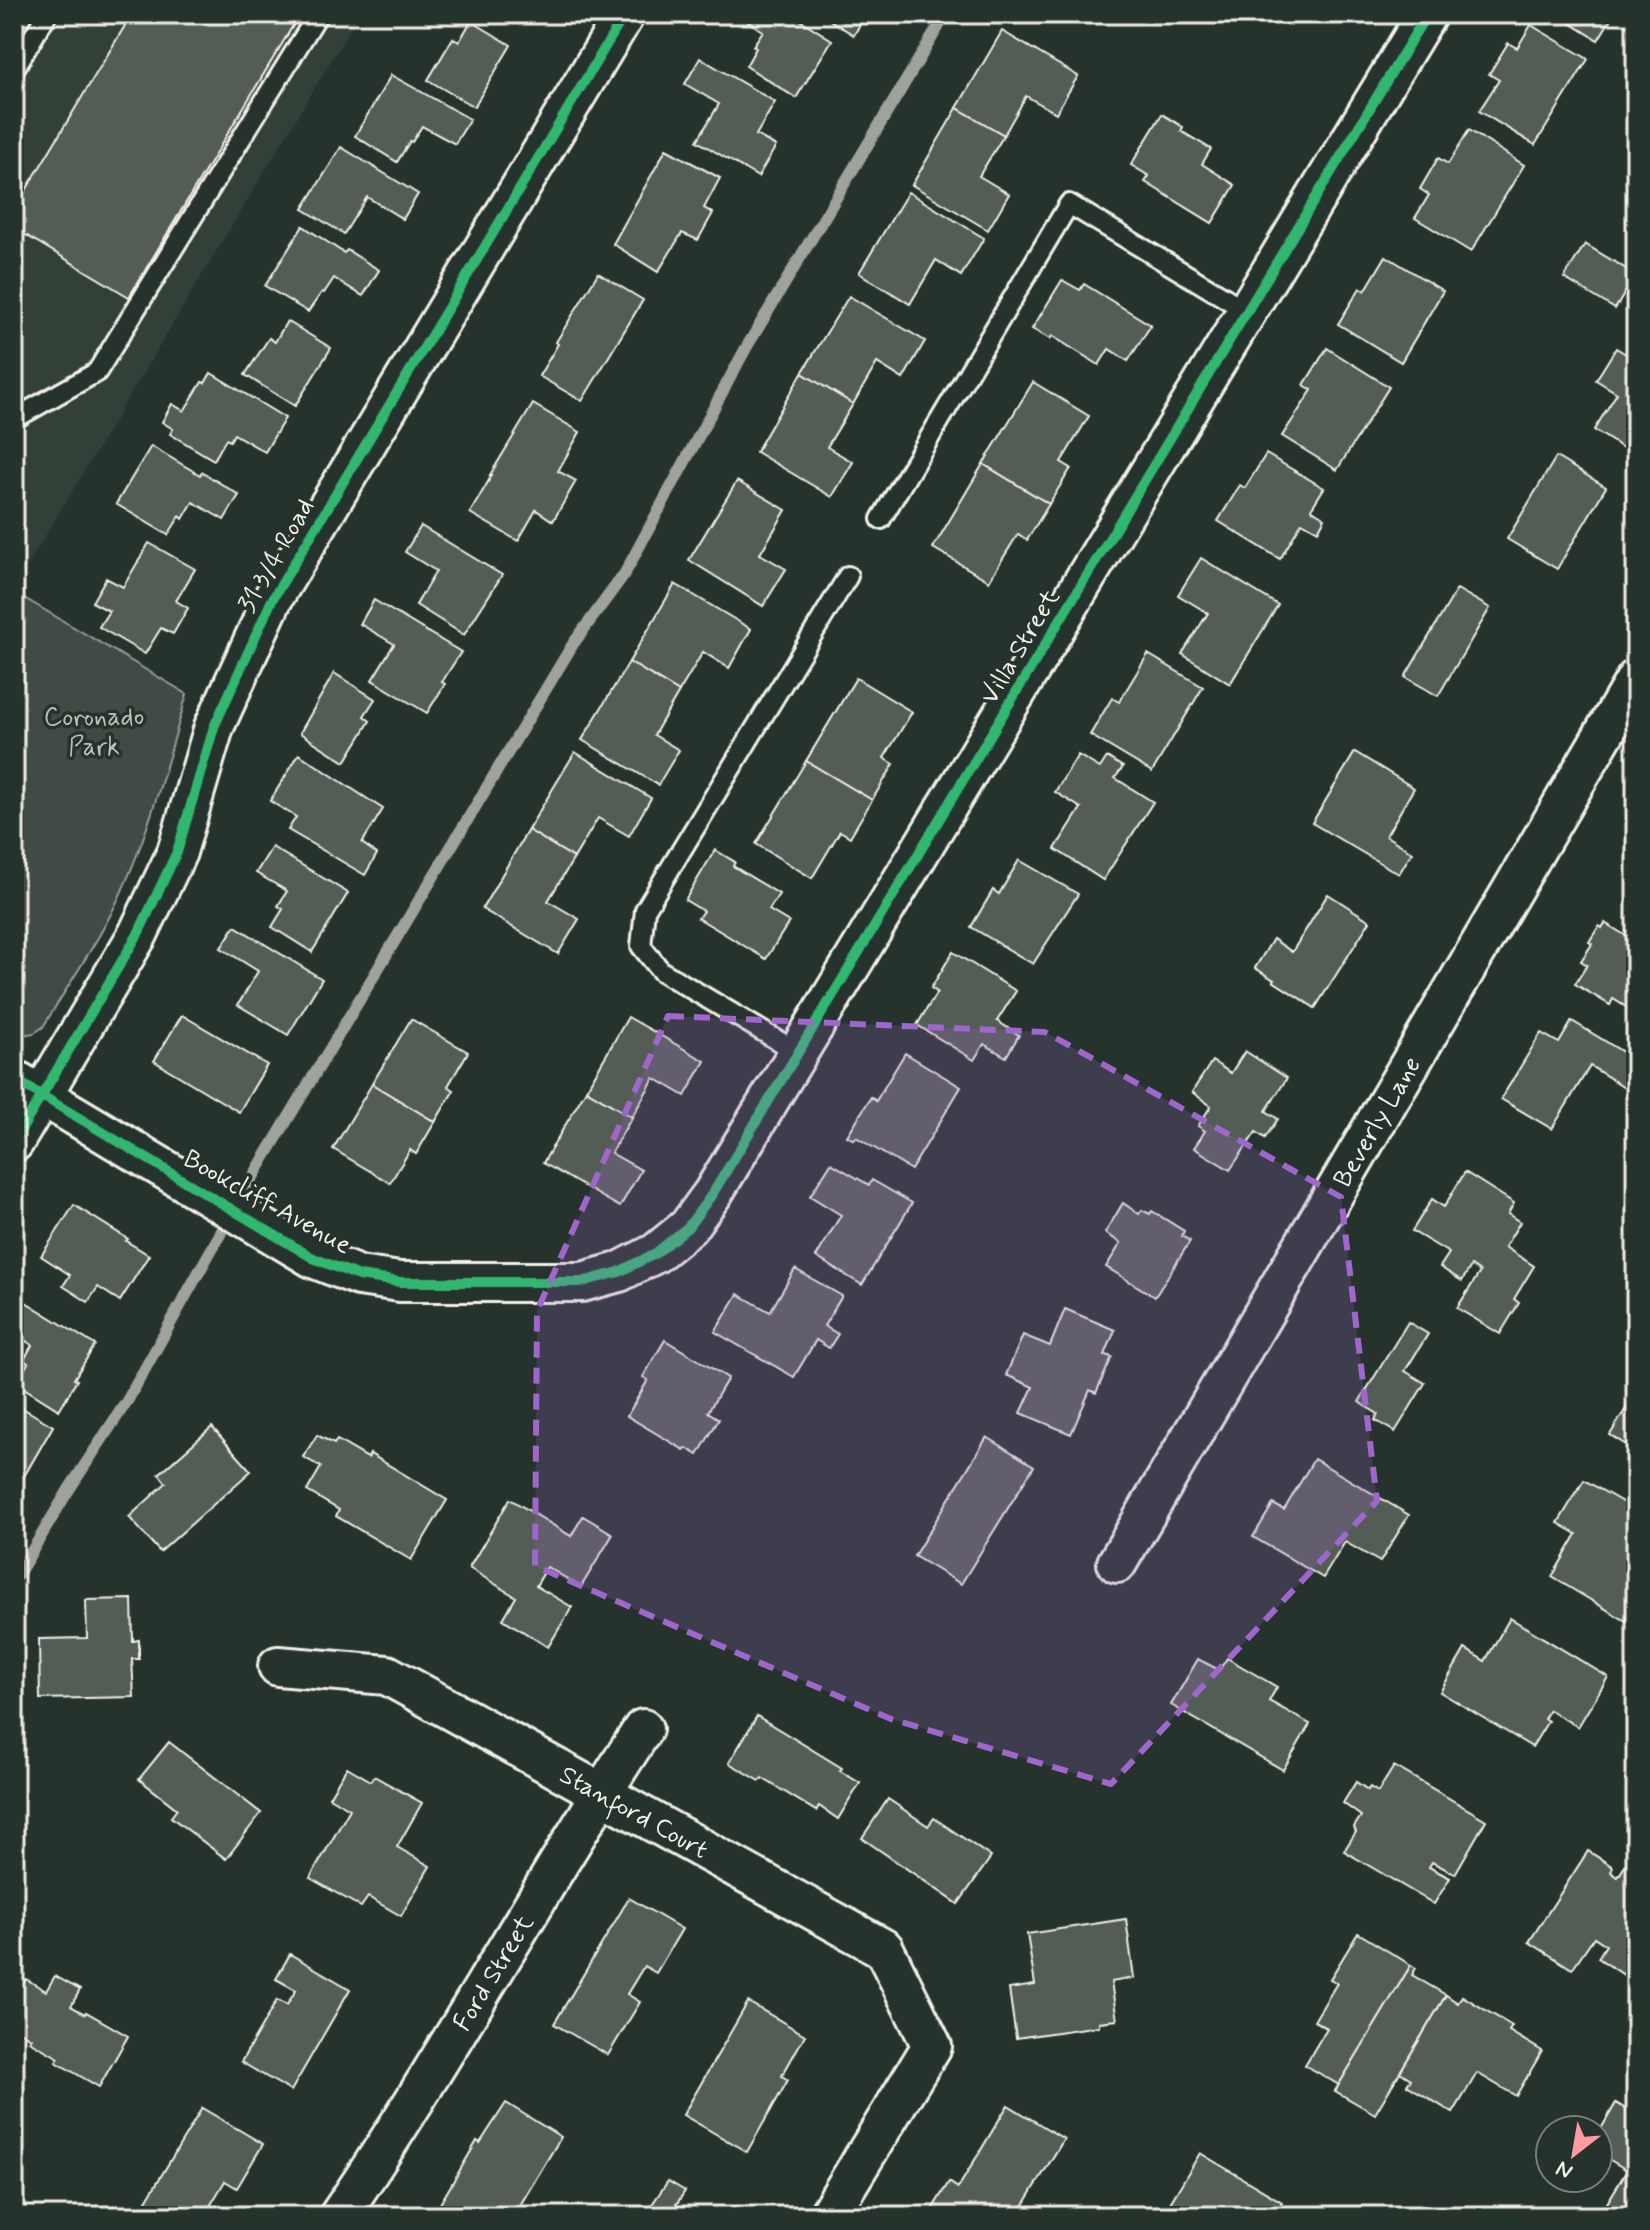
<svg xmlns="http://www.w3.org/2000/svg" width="1650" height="2230" font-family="Mynerve,sans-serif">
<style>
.built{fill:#333f39}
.green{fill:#414b45;stroke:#9a9e96;stroke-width:2}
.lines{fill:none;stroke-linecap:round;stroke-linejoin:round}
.stream{stroke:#9fa39b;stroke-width:12}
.building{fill:#525c55;stroke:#f4f1e8;stroke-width:2}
.service-casing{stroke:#f4f1e8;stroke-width:24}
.minor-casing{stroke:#f4f1e8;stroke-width:44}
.service{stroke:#26332d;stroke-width:18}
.minor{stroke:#26332d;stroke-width:38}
.cycleway-casing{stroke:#26332d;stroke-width:15}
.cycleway{stroke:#33b770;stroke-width:10}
.marked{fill:#9f67cb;fill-opacity:0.2;stroke:#9f67cb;stroke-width:6;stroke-dasharray:16 10;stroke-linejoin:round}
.labels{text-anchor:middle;stroke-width:7;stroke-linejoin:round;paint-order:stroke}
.street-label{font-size:26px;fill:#f4f1e8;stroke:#26332d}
.park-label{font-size:26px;fill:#bebfb7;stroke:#26332d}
</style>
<rect width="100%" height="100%" fill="#26332d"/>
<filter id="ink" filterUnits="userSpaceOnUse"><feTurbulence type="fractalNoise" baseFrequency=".0125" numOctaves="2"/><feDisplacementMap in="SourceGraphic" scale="16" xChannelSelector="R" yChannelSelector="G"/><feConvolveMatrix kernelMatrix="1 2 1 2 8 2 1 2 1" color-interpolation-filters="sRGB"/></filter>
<g filter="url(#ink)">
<!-- built -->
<polygon class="built" points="14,14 359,14 14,588"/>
<!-- green -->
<path class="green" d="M14 592 187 694C164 773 144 854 104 927 85 961 63 994 43 1027L34 1033 22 1035 14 1030Z"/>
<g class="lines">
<!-- stream -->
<polyline class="stream" points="14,1581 68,1491 127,1401 238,1202 573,644 625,573 746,348 946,14"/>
</g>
<!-- building -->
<g class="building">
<polygon points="132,14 300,14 129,297 14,228 14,210"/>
<polygon points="736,14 791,14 832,40 796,98 746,66 756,48 753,46 763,31"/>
<polygon points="820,14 866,14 854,35"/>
<polygon points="1556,14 1614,14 1598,40"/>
<polygon points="471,21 511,45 474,107 428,80 453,38 459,42"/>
<polygon points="1531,25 1588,59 1535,145 1479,111 1499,80 1489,74 1508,43 1517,48"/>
<polygon points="1002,31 1078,76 1056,113 1026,96 1004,135 957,108"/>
<polygon points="700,58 775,102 756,135 776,146 758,177 697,141 719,104 685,84"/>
<polygon points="391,75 470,119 455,144 422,126 412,142 410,141 397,162 355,136"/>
<polygon points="957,108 1004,135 979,176 1009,194 988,230 912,185"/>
<polygon points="1162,114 1183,127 1181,131 1211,149 1202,164 1235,185 1212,223 1145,182 1149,176 1131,165"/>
<polygon points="1469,130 1524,165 1471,252 1415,218 1429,195 1420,189 1438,158 1448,164"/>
<polygon points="341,147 418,194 403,219 367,197 344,234 303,209"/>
<polygon points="666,149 720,178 704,208 713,213 698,240 682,233 658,272 613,244"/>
<polygon points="908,192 984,238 961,276 936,260 910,304 859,273"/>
<polygon points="303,226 344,253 347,250 379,270 363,296 334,278 324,293 322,292 308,312 265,286"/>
<polygon points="1585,244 1636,275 1615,309 1564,278"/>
<polygon points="1386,256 1443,291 1401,362 1338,324 1360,288 1365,291"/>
<polygon points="598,273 643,300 582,401 539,376 558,344 556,342"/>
<polygon points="1062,280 1080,290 1084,284 1151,325 1128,361 1109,349 1099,365 1052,336 1050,339 1032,329"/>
<polygon points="849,296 925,341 903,379 877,363 853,404 802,373"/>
<polygon points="287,321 331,348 295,406 245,375 269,338 275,342"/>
<polygon points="1327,348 1389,387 1337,470 1282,436 1312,390 1304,385"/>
<polygon points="1616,348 1636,360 1636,456 1594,430 1617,393 1596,380"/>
<polygon points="211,373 285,418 265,452 234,434 230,441 226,439 214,460 170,434 173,429 162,422 172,404 184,411 202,382 205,383"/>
<polygon points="802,373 853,404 827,447 853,462 832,497 756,452"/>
<polygon points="1033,382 1089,416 1061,462 1071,468 1049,504 983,464"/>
<polygon points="533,404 580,432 558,471 576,481 553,521 536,510 518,541 470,513 492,475 490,475"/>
<polygon points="151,446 200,475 202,472 239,495 224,520 193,502 183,519 180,516 168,535 116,504"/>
<polygon points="1266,454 1324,488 1311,509 1325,518 1318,531 1302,522 1280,559 1218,521 1240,485 1245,488"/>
<polygon points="1556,457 1606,487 1557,569 1507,539"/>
<polygon points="983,464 1049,504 1027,540 1018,534 989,581 933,548"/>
<polygon points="737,481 786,510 760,554 786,569 763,606 689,560"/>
<polygon points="421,526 502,575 464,635 416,605 436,571 405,552"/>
<polygon points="149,543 195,569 176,601 188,608 173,634 161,628 145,654 99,627 109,611 92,602 106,578 123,587"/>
<polygon points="1201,558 1278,605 1230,684 1182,654 1208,613 1178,595"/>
<polygon points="675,584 751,629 729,668 703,652 679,692 629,662"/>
<polygon points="1457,589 1490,608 1438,696 1405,677"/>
<polygon points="374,600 461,652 442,682 445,684 427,713 372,680 394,644 360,624"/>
<polygon points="1148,654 1203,687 1152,772 1090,735 1112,698 1119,702"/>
<polygon points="629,662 679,692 654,735 679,750 658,785 582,740"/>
<polygon points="334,673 375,699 364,716 370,721 345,762 300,733"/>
<polygon points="856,678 912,712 884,758 894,764 872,800 806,761"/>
<polygon points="575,752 651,798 629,836 598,818 574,858 528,830"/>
<polygon points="1355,752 1414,788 1386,836 1412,852 1399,874 1312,823"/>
<polygon points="299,754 383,809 362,843 377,854 365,875 288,830 296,817 270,801"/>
<polygon points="1078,755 1100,768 1107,757 1123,767 1115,778 1153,802 1103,880 1055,849 1081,808 1055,792"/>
<polygon points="806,761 872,800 850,837 840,831 812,878 756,844"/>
<polygon points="528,830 574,858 548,901 579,919 558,954 482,909"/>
<polygon points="272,847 348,893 312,952 272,927 283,909 278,906 287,891 256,873"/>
<polygon points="715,850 735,862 733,866 779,894 769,910 789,922 766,959 698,918 703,911 685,900"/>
<polygon points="1019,860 1078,894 1033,964 971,927 993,890 999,894"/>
<polygon points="1328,894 1370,921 1315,1008 1273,981 1274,980 1255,968 1273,939 1292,952"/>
<polygon points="1605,923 1636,942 1636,1013 1613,999 1610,1005 1575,984 1587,965 1581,961 1592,944 1589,942 1599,926 1602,928"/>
<polygon points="235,926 322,979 288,1035 238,1005 258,971 221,948"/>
<polygon points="953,952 1016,991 997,1021 1019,1035 1006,1057 984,1044 974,1060 917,1025 937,992 931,988"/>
<polygon points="182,1015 267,1065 239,1112 154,1061"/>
<polygon points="628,1017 705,1061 685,1096 654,1078 632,1117 586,1090"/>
<polygon points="411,1019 468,1052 448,1086 454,1090 435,1122 372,1084"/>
<polygon points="1572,1021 1636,1060 1636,1072 1626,1088 1590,1066 1552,1129 1501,1099 1541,1033 1559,1043"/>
<polygon points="1245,1051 1287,1078 1266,1111 1278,1119 1265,1138 1256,1132 1230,1170 1194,1148 1205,1131 1198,1126 1211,1106 1192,1092 1212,1061 1231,1073"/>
<polygon points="905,1053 961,1087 911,1170 856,1137 854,1140 847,1136 871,1097 876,1101"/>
<polygon points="372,1084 435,1122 416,1154 410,1150 390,1183 333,1149"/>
<polygon points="586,1090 632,1117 611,1153 641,1170 620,1207 543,1163"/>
<polygon points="831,1163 869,1185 872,1180 912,1203 862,1285 816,1257 841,1215 810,1196"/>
<polygon points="1465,1172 1514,1203 1508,1214 1520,1222 1505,1247 1534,1266 1514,1299 1519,1303 1500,1334 1457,1308 1480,1272 1471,1266 1462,1281 1440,1267 1449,1253 1412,1231 1432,1199 1444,1207"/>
<polygon points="1123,1203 1139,1214 1142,1210 1150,1214 1152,1211 1184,1231 1182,1236 1190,1241 1155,1297 1106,1267 1121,1243 1105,1233"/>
<polygon points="74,1205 128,1239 126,1241 149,1255 120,1301 98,1287 88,1302 63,1286 70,1275 41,1256"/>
<polygon points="795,1269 842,1296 824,1326 838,1334 829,1348 816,1340 794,1377 715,1332 738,1294 770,1312"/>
<polygon points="21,1299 95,1345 74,1379 77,1380 59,1410 16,1383 28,1363 24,1360 32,1345 14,1333 14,1310"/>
<polygon points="1065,1309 1115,1330 1105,1355 1112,1357 1096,1393 1090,1390 1071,1434 1021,1413 1033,1387 1006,1375 1023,1335 1050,1346"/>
<polygon points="1408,1322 1428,1334 1405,1371 1425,1383 1395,1432 1375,1420 1378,1414 1359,1402"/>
<polygon points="665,1340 728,1378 708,1412 719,1419 698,1455 686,1448 684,1450 627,1416 648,1380 643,1377"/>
<polygon points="1636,1392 1636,1451 1610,1435"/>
<polygon points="14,1403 53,1426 19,1485 14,1482"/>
<polygon points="212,1427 251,1471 160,1552 129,1517 166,1483 159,1474"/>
<polygon points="317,1435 334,1444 337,1440 368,1458 370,1454 447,1500 411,1560 336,1516 339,1510 307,1491 321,1467 303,1457"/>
<polygon points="987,1437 1034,1466 961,1584 914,1556"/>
<polygon points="1314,1459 1409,1515 1380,1562 1345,1542 1323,1578 1253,1537 1273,1504 1284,1510"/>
<polygon points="1584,1480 1636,1510 1636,1627 1552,1577 1577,1534 1558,1523"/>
<polygon points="510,1499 571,1536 583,1516 613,1534 581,1587 547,1567 536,1586 572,1607 548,1647 503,1619 516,1597 469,1568"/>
<polygon points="132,1599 133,1641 139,1640 139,1659 132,1659 134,1697 40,1699 39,1639 87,1638 86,1600"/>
<polygon points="1510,1618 1608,1677 1578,1727 1549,1710 1544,1719 1548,1721 1532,1747 1440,1692 1465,1649 1485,1661"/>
<polygon points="1227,1658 1277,1687 1269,1701 1310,1724 1283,1770 1171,1705 1198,1659 1219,1670"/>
<polygon points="757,1716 842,1768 840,1771 860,1783 838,1819 819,1806 816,1811 762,1778 760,1781 729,1763"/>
<polygon points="169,1742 261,1813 226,1859 171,1817 177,1809 139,1779"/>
<polygon points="1394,1766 1486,1820 1455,1874 1432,1862 1429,1867 1450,1878 1434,1904 1344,1851 1356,1832 1354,1827 1361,1816 1343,1803 1356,1782 1368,1790 1370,1787 1378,1792"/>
<polygon points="347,1767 371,1781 374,1776 422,1803 397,1847 430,1866 401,1916 368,1897 361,1907 310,1878 350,1809 329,1797"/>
<polygon points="888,1799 928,1826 934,1818 991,1857 958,1904 862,1838"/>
<polygon points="1636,1848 1636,1980 1628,1975 1627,1977 1598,1958 1606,1945 1594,1937 1572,1969 1529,1942 1588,1851 1613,1867 1611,1872 1618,1877"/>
<polygon points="629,1898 682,1929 656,1973 644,1966 627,1994 640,2002 608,2055 554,2024"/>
<polygon points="1126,1919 1134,1978 1111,1982 1117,2020 1099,2022 1099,2026 1016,2038 1009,1989 1035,1985 1027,1934"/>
<polygon points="1358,1933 1411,1965 1339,2085 1305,2065 1327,2028 1314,2021 1337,1983 1330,1979"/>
<polygon points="290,1954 350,1989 291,2091 241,2062 277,2000 287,2005 296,1990 276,1979"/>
<polygon points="1411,1965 1416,1968 1412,1975 1446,1995 1375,2114 1335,2091"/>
<polygon points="55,1976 80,1990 71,2006 85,2014 86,2012 128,2036 99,2087 56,2062 59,2058 29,2041 31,2038 14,2028 14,1999 26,1979 46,1991"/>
<polygon points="1446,1995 1458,2003 1462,1996 1512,2026 1509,2031 1542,2051 1516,2096 1477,2073 1453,2113 1407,2085 1411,2079 1400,2072"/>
<polygon points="748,2002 805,2035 782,2076 788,2080 747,2152 683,2115"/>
<polygon points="506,2103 561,2137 516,2212 522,2216 441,2216 443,2212 437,2209 477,2141 480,2143"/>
<polygon points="1616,2103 1636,2115 1636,2216 1613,2216 1603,2210 1627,2170 1598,2153 1598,2134"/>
<polygon points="1008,2105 1064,2139 1019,2213 1024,2216 928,2216 949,2182 958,2188"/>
<polygon points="202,2108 263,2144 237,2188 225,2181 204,2216 137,2216"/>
<polygon points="1200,2153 1282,2202 1274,2216 1188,2216 1169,2205"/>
<polygon points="668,2181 685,2191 676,2205 695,2216 644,2216"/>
</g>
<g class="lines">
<defs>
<g id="service">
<polyline points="14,69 47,14"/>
<polyline points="14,419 97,372 318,14"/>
<polyline points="881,519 1069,204 1247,311"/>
<polyline points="799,1053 661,971 641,946 645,910 848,576"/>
</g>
<g id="minor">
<polyline points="14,1079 313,1258 359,1276 400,1282 582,1282 619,1272 656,1253 688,1227 713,1193 1427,14"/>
<polyline points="14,1142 138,934 177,852 214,727 272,600 625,14"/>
<path id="s1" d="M1117 1563 1636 679"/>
<path id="s2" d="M278 1666 387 1675 884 1949 932 2046 828 2216"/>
<path id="s3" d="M339 2216C447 2058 538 1889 643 1729"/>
</g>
</defs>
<!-- service casing -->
<use href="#service" class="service-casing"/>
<!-- minor casing -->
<use href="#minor" class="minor-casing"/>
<!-- service -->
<use href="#service" class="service"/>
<!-- minor -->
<use href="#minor" class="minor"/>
<defs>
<g id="cycleway">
<polyline points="14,1079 313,1258 359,1276 400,1282 582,1282 619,1272 656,1253 688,1227 713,1193 1427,14"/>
<polyline points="14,1142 138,934 177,852 214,727 272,600 625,14"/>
</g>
</defs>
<!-- cycleway casing -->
<use href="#cycleway" class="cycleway-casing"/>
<!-- cycleway -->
<use href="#cycleway" class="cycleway"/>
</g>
</g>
<!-- marked area -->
<path class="marked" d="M668 1016 1045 1032 1341 1197 1377 1501 1111 1784 891 1719 535 1566 537 1311Z"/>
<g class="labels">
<!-- street labels -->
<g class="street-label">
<text transform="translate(275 555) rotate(-60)" y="9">31 3/4 Road</text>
<text transform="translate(1019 646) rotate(-59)" y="9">Villa Street</text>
<text dy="9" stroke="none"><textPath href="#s1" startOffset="512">Beverly Lane</textPath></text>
<text transform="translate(268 1201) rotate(29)" y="9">Bookcliff Avenue</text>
<text dy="9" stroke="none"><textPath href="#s2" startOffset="392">Stanford Court</textPath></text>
<text dy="9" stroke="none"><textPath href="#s3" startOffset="288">Ford Street</textPath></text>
</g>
<!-- park labels -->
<g class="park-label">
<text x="94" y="725">Coronado<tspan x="94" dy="30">Park</tspan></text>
</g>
</g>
<!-- margin -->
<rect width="1650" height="2230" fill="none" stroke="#26332d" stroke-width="48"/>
<rect x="24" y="24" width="1602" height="2182" fill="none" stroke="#f4f1e8" stroke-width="3" filter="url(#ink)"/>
<!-- north arrow -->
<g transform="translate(1574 2154) rotate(211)"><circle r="38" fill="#26332d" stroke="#787f78" stroke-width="2"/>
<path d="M0-6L14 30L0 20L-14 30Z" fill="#ff9aa2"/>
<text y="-12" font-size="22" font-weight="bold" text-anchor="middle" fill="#f4f1e8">N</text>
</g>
</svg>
